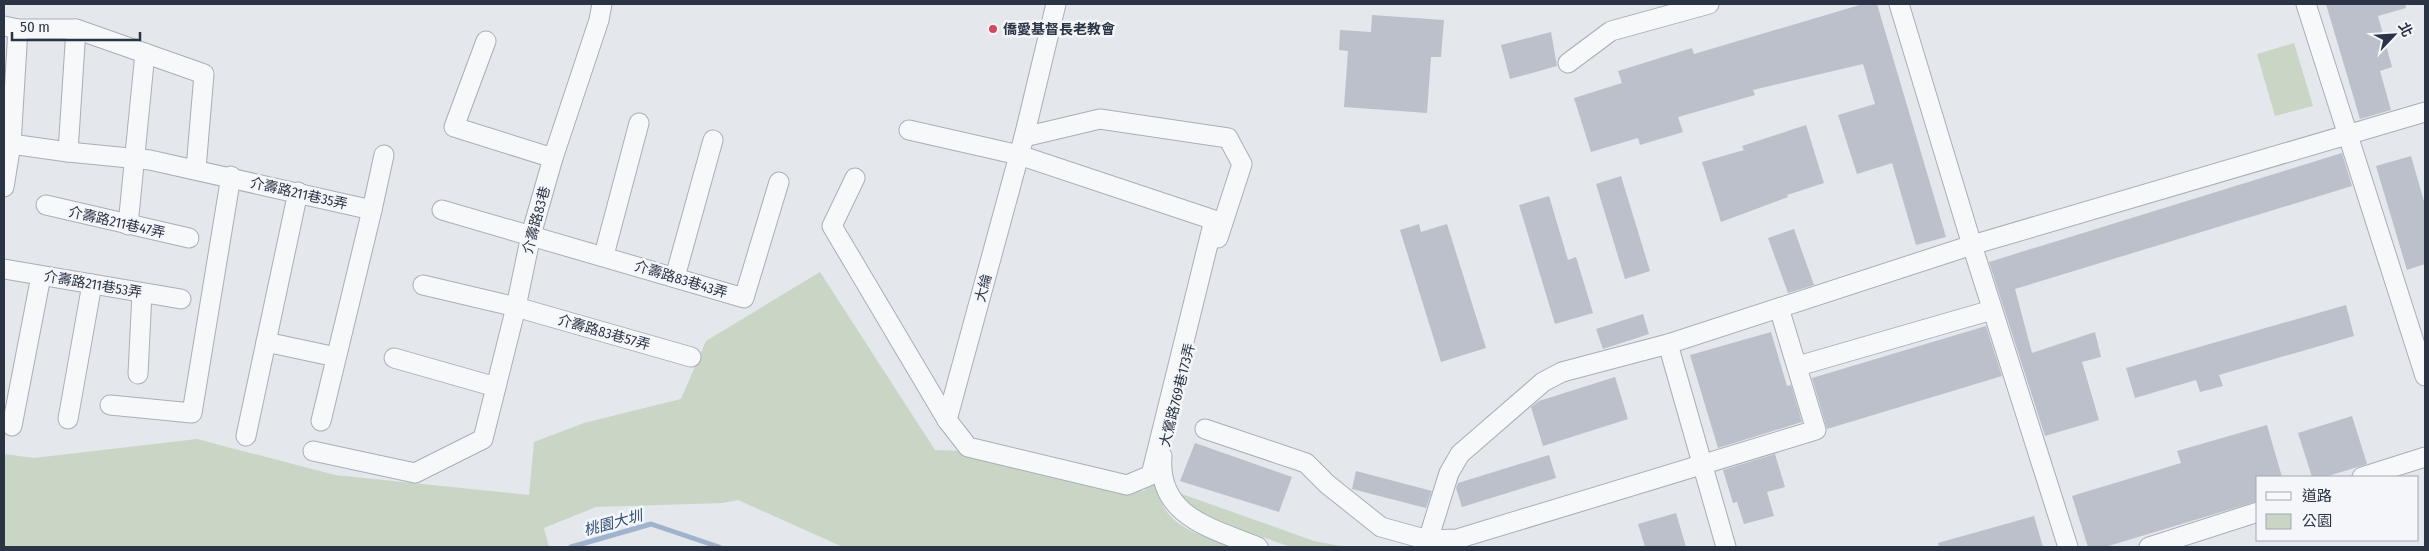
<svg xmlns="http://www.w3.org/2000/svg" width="2429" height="551" font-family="'Fira Sans Condensed','Noto Sans TC',sans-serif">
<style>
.green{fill:#c9d6c5}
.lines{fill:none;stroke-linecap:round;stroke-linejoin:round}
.stream{stroke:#9fb4cc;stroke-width:5}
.building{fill:#bbc0ca}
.minor-casing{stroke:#a9aeb7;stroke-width:21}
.minor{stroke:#f7f8fa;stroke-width:19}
.poi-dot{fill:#d1495b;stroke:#f4f6f9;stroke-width:2}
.labels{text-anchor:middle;stroke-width:5;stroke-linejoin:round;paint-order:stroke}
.poi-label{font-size:14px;font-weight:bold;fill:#2b3445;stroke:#f4f6f9;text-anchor:start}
.street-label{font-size:14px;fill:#2b3445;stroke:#f4f6f9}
.water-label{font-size:15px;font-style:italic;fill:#34527a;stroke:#f4f6f9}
</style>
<rect width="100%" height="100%" fill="#e4e7ec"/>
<!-- green -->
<g class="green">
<polygon points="2294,43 2313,106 2275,116 2257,54"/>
<path d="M820 272 935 450 962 451 1144 491 1152 481 1157 483C1160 527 1199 534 1234 547H843L738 500 723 503 596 507 544 528 549 547H4V454L34 458 197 439 335 475 529 495 534 442 584 423 681 399 706 341Z"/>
<polygon points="1179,493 1314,541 1346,547 1291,547 1197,514"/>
</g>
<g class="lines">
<!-- stream -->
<polyline class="stream" points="571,547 651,524 719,547"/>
</g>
<!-- building -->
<g class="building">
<polygon points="1863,4 1877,4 1946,237 1916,245 1892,163 1857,174 1838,115 1875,104 1863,64 1753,90 1755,95 1678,117 1683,132 1640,145 1638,138 1591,152 1574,98 1622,83 1618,71 1692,48 1694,54"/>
<polygon points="2326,4 2405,4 2406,8 2378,16 2392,67 2380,71 2391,110 2360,119"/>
<polygon points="1372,15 1444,20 1441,57 1431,57 1427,113 1344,107 1348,51 1339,50 1340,30 1371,32"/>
<polygon points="1551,32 1557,66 1510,79 1501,45"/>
<polygon points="1806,125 1824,183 1787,195 1788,197 1721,222 1702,162 1744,150 1742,146"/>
<polygon points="2342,153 2352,186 2015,289 2032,353 2095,332 2101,357 2082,362 2099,420 2045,436 1989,262"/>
<polygon points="2411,156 2425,205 2425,264 2407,270 2376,166"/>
<polygon points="1621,176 1650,271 1625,279 1596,184"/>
<polygon points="1549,196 1568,260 1576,257 1593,313 1555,324 1519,205"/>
<polygon points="1419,224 1421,232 1447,224 1486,348 1441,362 1400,230"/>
<polygon points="1794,229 1814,285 1788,293 1768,238"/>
<polygon points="2346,305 2354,336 2219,375 2223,386 2200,392 2196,380 2135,398 2126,368"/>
<polygon points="1643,314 1649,334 1603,349 1596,329"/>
<polygon points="1986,326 2002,376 1827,429 1812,378"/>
<polygon points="1771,332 1787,386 1791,385 1802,422 1718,448 1690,355"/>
<polygon points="1615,377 1628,419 1543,446 1531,407 1539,401"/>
<polygon points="2352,416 2367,464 2325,477 2312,477 2298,433"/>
<polygon points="2267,425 2282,477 2258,477 2258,501 2105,547 2088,547 2072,496 2181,463 2177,451"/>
<polygon points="1195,443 1292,477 1279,512 1180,481"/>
<polygon points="1775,454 1785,487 1767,492 1774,516 1744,524 1737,502 1733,503 1723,470"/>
<polygon points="1549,455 1556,478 1462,507 1456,488 1458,483"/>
<polygon points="1356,471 1432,491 1426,508 1352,489"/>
<polygon points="1676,513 1686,547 1645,547 1638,524"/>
<polygon points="2034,516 2043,547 1939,547 1938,543"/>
</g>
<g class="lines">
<defs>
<g id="minor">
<polyline points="1899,4 1972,245 2068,547"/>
<polyline points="2306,4 2425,376"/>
<polyline points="4,26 18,29 11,144 4,187"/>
<polyline points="18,29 76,29 204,74 196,169"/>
<polyline points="486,41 454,127 553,158"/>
<polyline points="1568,63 1611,31 1709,4"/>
<polyline points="1024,137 1100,119 1228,138 1242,164 1218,238"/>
<polyline points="11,144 68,152 150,160 372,210 321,421"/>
<polyline points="68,152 76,29"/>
<polyline points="855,178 832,226 947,420 968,447 1127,485 1151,475 1214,220 1019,155 909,130"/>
<polyline points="46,205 189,238"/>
<polyline points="372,210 384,155"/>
<polyline points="442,210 744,298 779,182"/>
<polyline points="128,225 145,53"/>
<polyline points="604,255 639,123"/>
<polyline points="4,269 181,299"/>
<polyline points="675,277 713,140"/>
<polyline points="423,285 516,307 691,357"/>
<polyline points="266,342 336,357"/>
<polyline points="1668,344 1726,547"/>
<polyline points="394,358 496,387"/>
<polyline points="1798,366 1992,310"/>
<polyline points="138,374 142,293"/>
<polyline points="110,405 192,413 231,176"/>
<polyline points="68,419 92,284"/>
<polyline points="947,420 1024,137 1056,4"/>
<polyline points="12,426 41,276"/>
<polyline points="1205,429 1306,463 1327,484 1381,527 1428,540 1457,539 1816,430 1779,308"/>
<polyline points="246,436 298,192"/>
<polyline points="313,451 415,473 483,439 516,307 531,235 553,158 599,20 602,4"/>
<path d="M1162 456C1157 517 1212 528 1258 547"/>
<polyline points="2362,477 2425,457"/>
<polyline points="1429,547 1428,540 1449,473 1460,454 1543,382 1562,372 1668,344 1972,245 2425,112"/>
<polyline points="2149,547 2258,512"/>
</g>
</defs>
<!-- minor casing -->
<use href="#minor" class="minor-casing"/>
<!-- minor -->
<use href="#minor" class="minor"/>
</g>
<!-- markers -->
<circle class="poi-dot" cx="993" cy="29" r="5"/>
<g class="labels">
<!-- poi labels -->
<g class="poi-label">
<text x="1003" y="34">僑愛基督長老教會</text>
</g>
<!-- street labels -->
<g class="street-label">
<text transform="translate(299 193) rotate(13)" y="5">介壽路211巷35弄</text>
<text transform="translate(536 220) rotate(-75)" y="5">介壽路83巷</text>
<text transform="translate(117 222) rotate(13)" y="5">介壽路211巷47弄</text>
<text transform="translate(681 279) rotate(17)" y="5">介壽路83巷43弄</text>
<text transform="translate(93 284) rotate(10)" y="5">介壽路211巷53弄</text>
<text transform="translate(983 288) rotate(-75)" y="5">大綸</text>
<text transform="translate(604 332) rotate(16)" y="5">介壽路83巷57弄</text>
<text transform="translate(1177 395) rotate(-76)" y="5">大鶯路769巷173弄</text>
</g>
<!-- water labels -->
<g class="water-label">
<text transform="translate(613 523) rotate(-15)" y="5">桃園大圳</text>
</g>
</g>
<!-- border -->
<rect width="2429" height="551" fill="none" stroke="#2b3445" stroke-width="10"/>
<!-- legend -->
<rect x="2256" y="476" width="162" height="65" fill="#f4f6f9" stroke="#a4a8b1"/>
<rect x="2266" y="492" width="25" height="8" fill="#f7f8fa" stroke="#a4a8b1"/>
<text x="2302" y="501" font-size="15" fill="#2b3445">道路</text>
<rect x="2266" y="514" width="25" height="15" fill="#c9d6c5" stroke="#a4a8b1"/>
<text x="2302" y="526" font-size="15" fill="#2b3445">公園</text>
<!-- north arrow -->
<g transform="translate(2394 35) rotate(65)" stroke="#f4f6f9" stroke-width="4" paint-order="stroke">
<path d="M0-4L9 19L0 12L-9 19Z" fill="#2b3445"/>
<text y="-8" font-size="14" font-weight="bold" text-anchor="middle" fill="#2b3445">北</text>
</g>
<!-- scale -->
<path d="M12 32v8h128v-8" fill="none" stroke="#2b3445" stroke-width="2.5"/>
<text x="20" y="32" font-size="15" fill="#2b3445" stroke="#f4f6f9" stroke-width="4" paint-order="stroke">50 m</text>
</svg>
